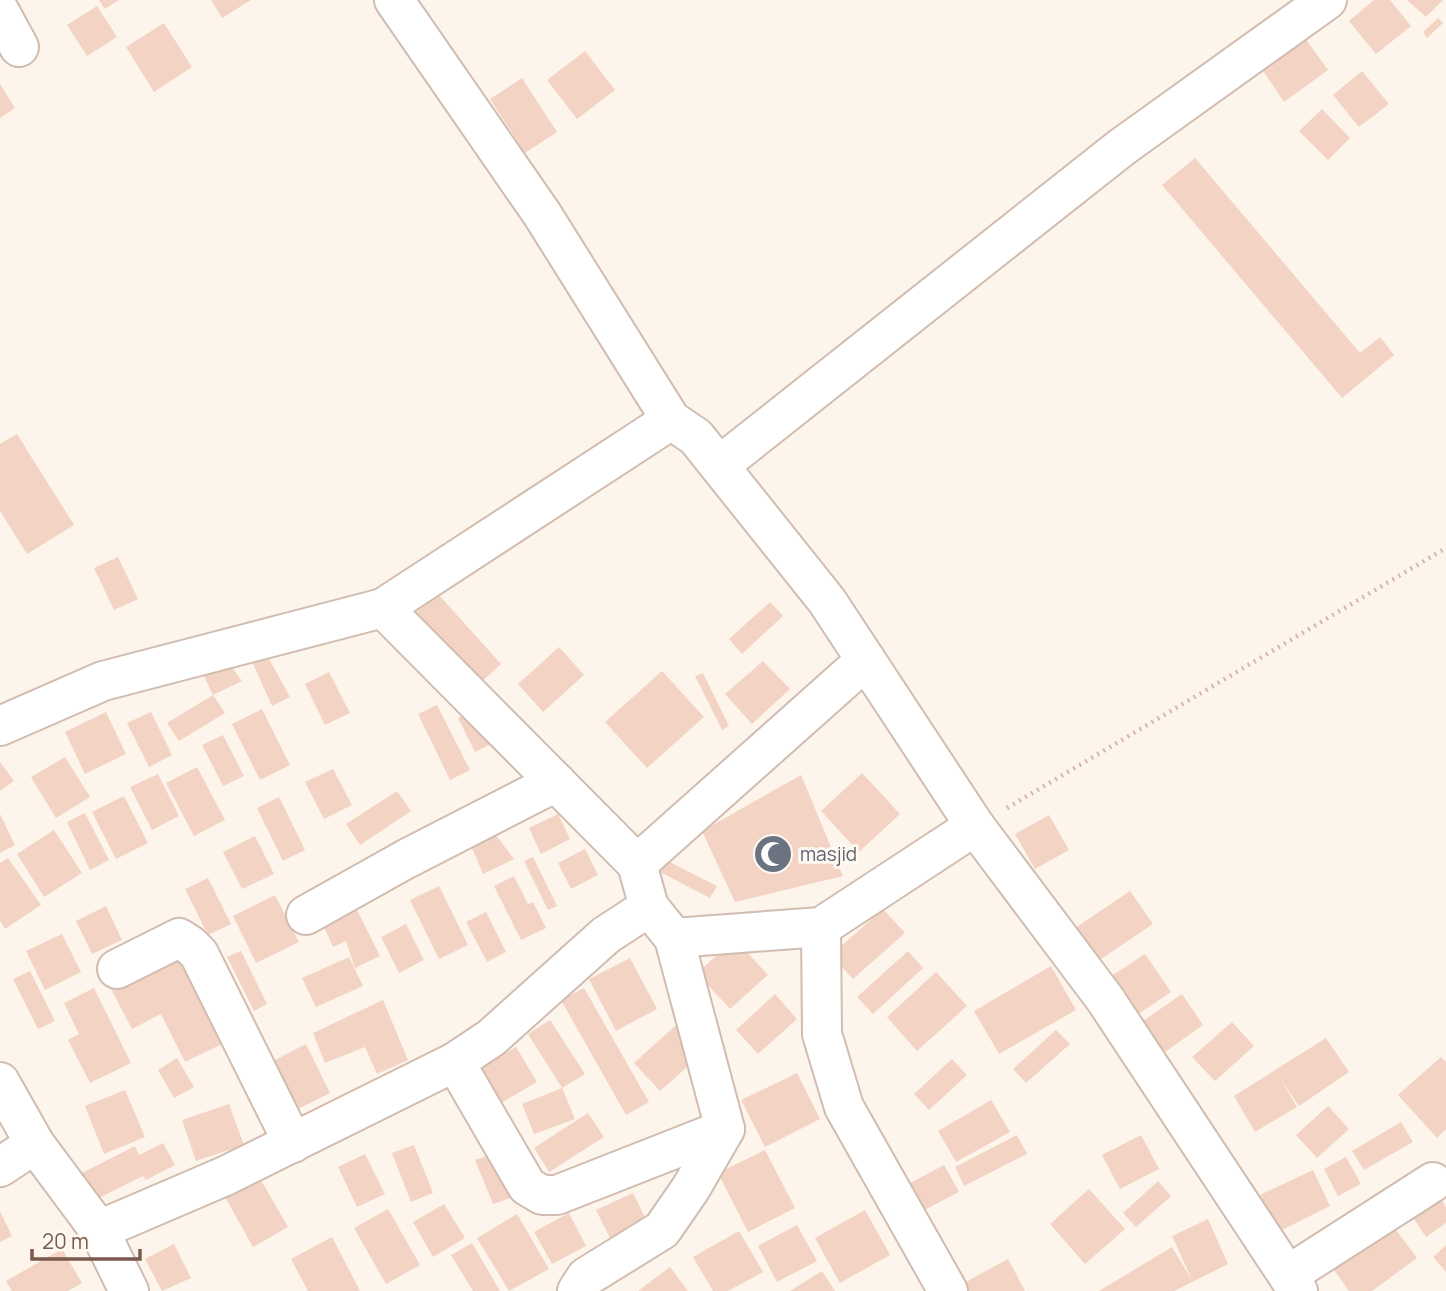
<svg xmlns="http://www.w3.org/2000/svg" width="1446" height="1291" font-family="Manrope,sans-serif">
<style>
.building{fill:#f3d3c3}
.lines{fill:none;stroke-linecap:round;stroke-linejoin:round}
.minor-casing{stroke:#d1bcb0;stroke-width:42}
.path{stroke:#d9b6a5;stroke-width:4.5;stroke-dasharray:2 5;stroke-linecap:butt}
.minor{stroke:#fff;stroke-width:38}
.labels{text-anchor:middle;stroke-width:6;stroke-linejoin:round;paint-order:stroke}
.worship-label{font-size:19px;fill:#5b616d;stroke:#fff9f3;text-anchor:start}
</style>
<rect width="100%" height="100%" fill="#fdf5ec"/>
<!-- building -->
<g class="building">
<polygon points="99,0 119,0 105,9"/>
<polygon points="211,0 251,0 222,18"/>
<polygon points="1374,0 1390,0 1411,26 1376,54 1349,21"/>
<polygon points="1407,0 1443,0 1426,17"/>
<polygon points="97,6 117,37 87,56 67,25"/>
<polygon points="1438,18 1443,23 1427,38 1423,32"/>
<polygon points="164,23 192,67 154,92 126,47"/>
<polygon points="1305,38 1328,70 1284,102 1261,68"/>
<polygon points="585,51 615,90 577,119 547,80"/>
<polygon points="1362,71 1389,104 1359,127 1333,95"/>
<polygon points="522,78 557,132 525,153 490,99"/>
<polygon points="0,84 15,108 0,118"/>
<polygon points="1322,109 1350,138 1328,160 1299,131"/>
<polygon points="1195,158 1360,353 1380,337 1394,355 1342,398 1162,185"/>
<polygon points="17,434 74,525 27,554 0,511 0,444"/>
<polygon points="118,557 138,599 114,610 94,568"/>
<polygon points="438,594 501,664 477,686 413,615"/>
<polygon points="770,602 783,616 742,654 729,639"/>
<polygon points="559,647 584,675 543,712 518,684"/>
<polygon points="250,657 268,657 290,697 272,706"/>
<polygon points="227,661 242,681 213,695 197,662"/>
<polygon points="763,661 790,689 752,724 725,694"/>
<polygon points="662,671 704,717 647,768 605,722"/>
<polygon points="329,672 350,713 325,725 305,684"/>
<polygon points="703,673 729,726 722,730 695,676"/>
<polygon points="213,695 225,713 179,741 167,723"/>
<polygon points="437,705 470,770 450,780 418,714"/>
<polygon points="262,709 290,765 260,780 232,724"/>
<polygon points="474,710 491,744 475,752 458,718"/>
<polygon points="106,712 126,754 85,774 65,732"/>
<polygon points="151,712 172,755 149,767 127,723"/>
<polygon points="223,735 244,776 223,786 202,745"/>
<polygon points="65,757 90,797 56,818 31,777"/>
<polygon points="0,762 14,781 0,791"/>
<polygon points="197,767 225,820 194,836 166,783"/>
<polygon points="333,769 352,805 324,819 305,782"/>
<polygon points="862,773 900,814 859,852 821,811"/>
<polygon points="158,774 179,816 152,830 130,787"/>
<polygon points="801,775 843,876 735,902 702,831"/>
<polygon points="397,791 411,811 360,845 346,824"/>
<polygon points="124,796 148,843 116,859 92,812"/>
<polygon points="279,797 305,850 283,861 257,808"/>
<polygon points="85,813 109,860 90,870 67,822"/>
<polygon points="0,814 15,845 0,853"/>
<polygon points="558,814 570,839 541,854 529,828"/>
<polygon points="1049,815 1069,850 1035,869 1015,834"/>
<polygon points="54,830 82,873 44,897 17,854"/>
<polygon points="493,831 514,859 483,874 472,848"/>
<polygon points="255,836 274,874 242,889 223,852"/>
<polygon points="585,849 598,875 571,889 558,863"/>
<polygon points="656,855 717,886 710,898 650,867"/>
<polygon points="533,857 557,906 548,910 524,861"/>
<polygon points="8,858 41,905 5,929 0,921 0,863"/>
<polygon points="514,876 528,904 533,902 546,928 521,940 494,886"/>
<polygon points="208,878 231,924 208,935 185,889"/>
<polygon points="439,886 468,945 439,959 410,900"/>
<polygon points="1130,891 1153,924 1098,961 1075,928"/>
<polygon points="275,895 299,942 256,963 233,916"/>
<polygon points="106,906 122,940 92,954 76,921"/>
<polygon points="356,908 380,956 355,968 346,941 333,947 319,916"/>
<polygon points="883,909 905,933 853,979 831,955"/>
<polygon points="486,912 506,952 487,962 466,922"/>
<polygon points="406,924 424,960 399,973 381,937"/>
<polygon points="62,934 81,972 45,990 26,951"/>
<polygon points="735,939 768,975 730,1009 697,973"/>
<polygon points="178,949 224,1043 185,1062 161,1014 132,1029 110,987"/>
<polygon points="241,951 267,1004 254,1011 227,957"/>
<polygon points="908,951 923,968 873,1014 857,997"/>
<polygon points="1145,954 1171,992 1137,1015 1110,977"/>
<polygon points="349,957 363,986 316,1007 302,978"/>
<polygon points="630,958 657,1009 616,1031 589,979"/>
<polygon points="1051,966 1076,1010 999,1054 974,1011"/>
<polygon points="30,971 55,1021 38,1029 13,979"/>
<polygon points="936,972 967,1006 917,1051 887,1017"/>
<polygon points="94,988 131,1063 90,1083 68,1040 79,1034 64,1003"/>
<polygon points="584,988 649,1102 626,1115 561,1000"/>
<polygon points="775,994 797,1019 758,1054 736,1030"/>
<polygon points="1182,994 1203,1025 1165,1052 1143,1021"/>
<polygon points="383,1000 408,1060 377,1074 365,1047 325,1063 313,1033"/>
<polygon points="550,1020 585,1074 562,1088 528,1034"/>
<polygon points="1232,1022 1254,1046 1215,1081 1192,1057"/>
<polygon points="675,1026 702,1054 660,1091 634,1063"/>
<polygon points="1056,1030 1070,1044 1026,1083 1013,1069"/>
<polygon points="1326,1038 1349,1072 1299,1106 1281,1080 1297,1107 1255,1132 1234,1096"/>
<polygon points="306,1044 330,1093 298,1109 273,1061"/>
<polygon points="516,1047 537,1082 489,1110 468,1074"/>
<polygon points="1441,1057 1446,1062 1446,1129 1437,1138 1398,1095"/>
<polygon points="177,1058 194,1087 174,1098 158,1070"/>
<polygon points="952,1059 967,1075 929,1110 914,1094"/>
<polygon points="797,1073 820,1119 765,1147 741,1100"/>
<polygon points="562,1088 575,1119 534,1134 522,1104"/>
<polygon points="125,1090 145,1137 104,1154 85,1106"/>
<polygon points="991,1100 1010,1132 956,1162 938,1131"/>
<polygon points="229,1104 244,1145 196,1161 182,1120"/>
<polygon points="1328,1106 1349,1129 1317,1158 1296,1135"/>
<polygon points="588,1113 604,1137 549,1172 534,1148"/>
<polygon points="1401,1122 1413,1142 1364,1170 1352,1151"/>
<polygon points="1017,1135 1027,1154 964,1186 955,1167"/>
<polygon points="1141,1135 1159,1169 1120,1189 1102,1155"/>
<polygon points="163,1143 175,1165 146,1180 143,1176 93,1201 80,1174 135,1146 139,1155"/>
<polygon points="414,1145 433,1193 411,1202 392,1153"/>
<polygon points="765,1150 795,1208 748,1232 718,1173"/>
<polygon points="496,1153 514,1197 493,1204 475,1160"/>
<polygon points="365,1154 385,1194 357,1207 338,1167"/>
<polygon points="1346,1157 1361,1184 1338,1196 1324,1169"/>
<polygon points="944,1165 959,1192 909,1218 895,1191"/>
<polygon points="254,1168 288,1227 253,1247 220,1188"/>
<polygon points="1313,1170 1330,1206 1278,1232 1260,1195"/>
<polygon points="1158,1181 1171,1196 1136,1227 1123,1213"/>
<polygon points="1089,1189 1125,1229 1085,1264 1050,1224"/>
<polygon points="633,1193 648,1224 612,1242 596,1210"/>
<polygon points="1438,1195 1446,1207 1446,1223 1426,1237 1410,1213"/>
<polygon points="444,1204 465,1238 433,1257 413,1222"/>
<polygon points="388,1209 420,1265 386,1284 354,1228"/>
<polygon points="865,1210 890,1255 840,1283 815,1238"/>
<polygon points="0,1211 12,1236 0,1242"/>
<polygon points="569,1213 586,1246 552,1264 534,1232"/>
<polygon points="517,1214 549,1269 509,1291 477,1238"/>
<polygon points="1208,1219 1228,1264 1174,1291 1099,1291 1172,1247 1192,1280 1172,1236"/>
<polygon points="797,1225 817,1261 777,1282 758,1246"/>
<polygon points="1393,1226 1417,1258 1372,1291 1349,1291 1334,1270"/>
<polygon points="739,1231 763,1272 728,1291 713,1291 693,1257"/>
<polygon points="332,1237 360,1291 308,1291 291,1259"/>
<polygon points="472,1243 500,1291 473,1291 451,1255"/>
<polygon points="174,1244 191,1278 162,1291 145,1259"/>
<polygon points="1446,1245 1446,1272 1433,1257"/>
<polygon points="62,1249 82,1283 68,1291 12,1291 6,1281"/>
<polygon points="1008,1259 1025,1291 963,1291 960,1285"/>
<polygon points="670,1267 688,1291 638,1291"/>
<polygon points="822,1271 835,1291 790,1291"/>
</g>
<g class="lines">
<defs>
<g id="minor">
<polyline points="394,0 542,214 671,420 696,437 827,601 975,826 1105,999 1298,1291"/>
<polyline points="0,12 19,47"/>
<polyline points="720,465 1122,147 1327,0"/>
<polyline points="383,608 671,420"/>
<polyline points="0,726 103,681 383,608 637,864 649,907 674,938 821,927 975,826"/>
<polyline points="637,864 866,660"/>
<polyline points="306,915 406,859 556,782"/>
<polyline points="821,927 822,1034 844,1107 948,1291"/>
<polyline points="117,969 179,938 190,945 199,954 293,1143"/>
<polyline points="455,1062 527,1186 542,1195 557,1195 725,1129"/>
<polyline points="0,1082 35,1144 99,1230 129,1291"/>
<polyline points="0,1167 35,1144"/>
<polyline points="99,1230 225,1176 455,1062 491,1038 606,935 649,907"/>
<polyline points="1288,1275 1433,1182"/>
<polyline points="577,1291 586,1277 662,1230 691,1188 725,1129 674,938"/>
</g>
</defs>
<!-- minor casing -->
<use href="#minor" class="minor-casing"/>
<!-- path -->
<polyline class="path" points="1007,808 1446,548"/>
<!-- minor -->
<use href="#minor" class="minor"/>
</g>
<!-- icons -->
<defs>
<symbol id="mosque-disc" viewBox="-11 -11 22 22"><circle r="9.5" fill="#6b7280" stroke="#fff9f3"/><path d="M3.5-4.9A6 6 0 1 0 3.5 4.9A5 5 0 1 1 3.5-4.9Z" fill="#fff"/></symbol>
</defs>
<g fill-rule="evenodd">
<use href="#mosque-disc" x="751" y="832" width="44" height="44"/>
</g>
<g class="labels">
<!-- worship labels -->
<g class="worship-label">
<text x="800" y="861">masjid</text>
</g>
</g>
<!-- scale -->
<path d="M32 1249v10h108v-10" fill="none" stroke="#7a5a4d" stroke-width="3.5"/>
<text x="42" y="1249" font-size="21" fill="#7a5a4d" stroke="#fff9f3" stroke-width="5" paint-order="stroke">20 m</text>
</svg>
